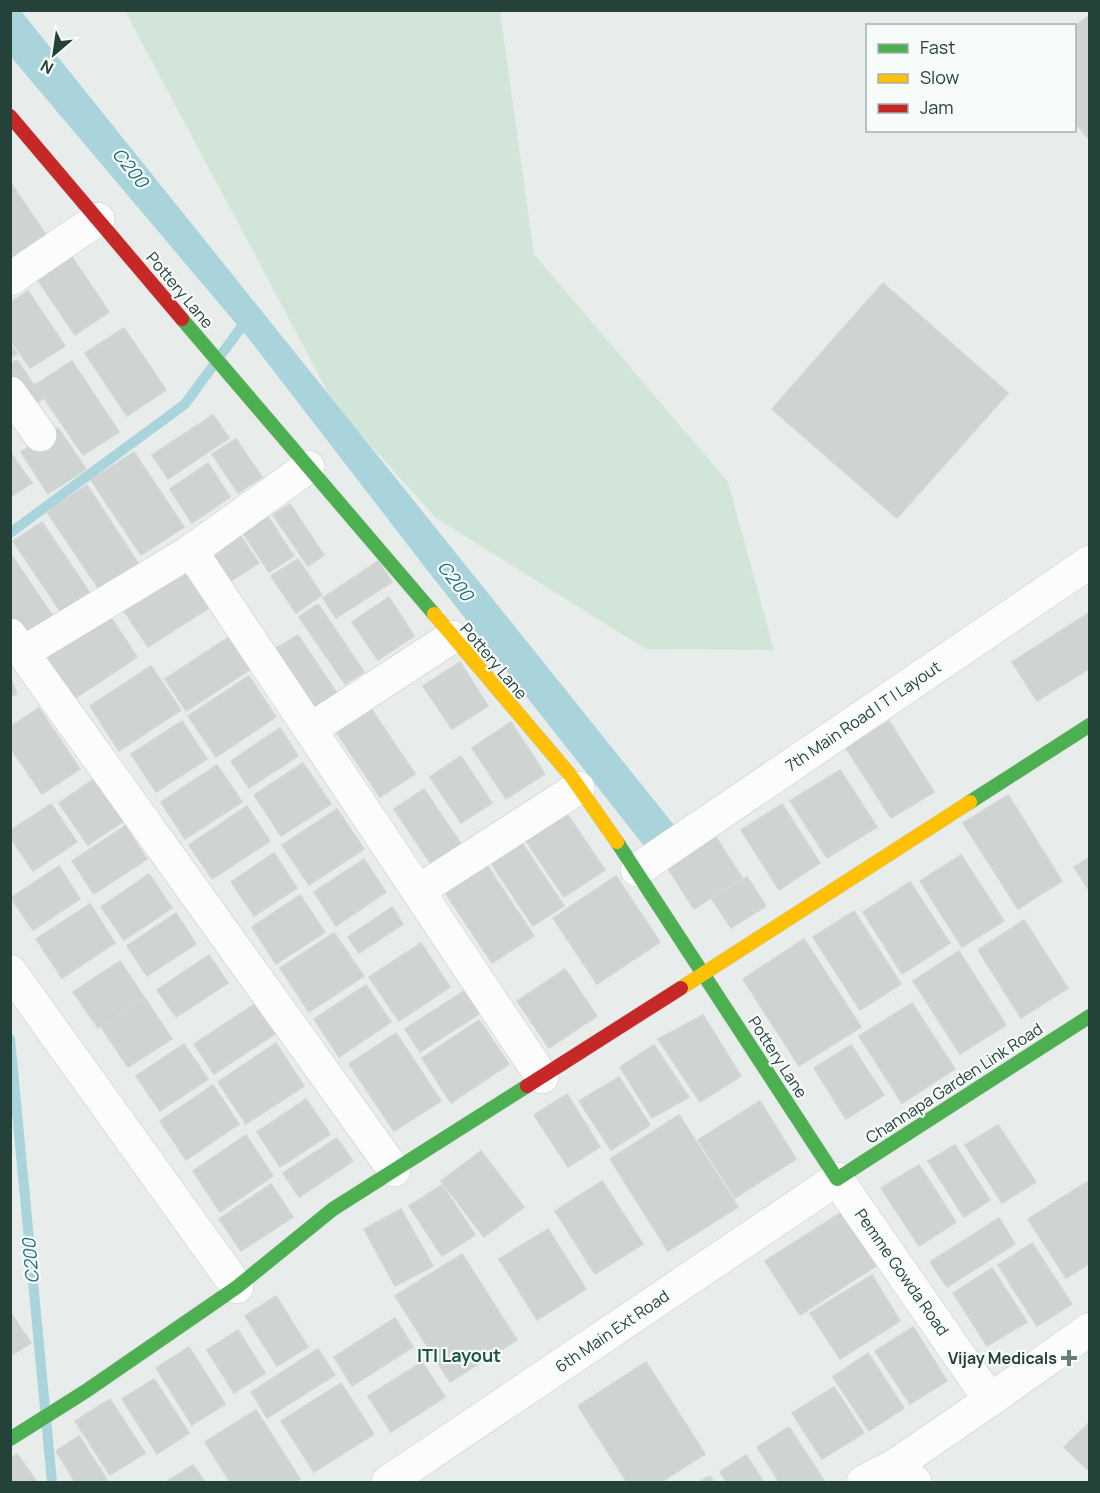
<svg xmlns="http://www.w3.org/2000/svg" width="1100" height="1493" font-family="Manrope,sans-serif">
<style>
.green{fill:#d1e6d8}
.water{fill:#a9d4db}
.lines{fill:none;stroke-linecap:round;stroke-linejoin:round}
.stream{stroke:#a9d4db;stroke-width:10}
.building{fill:#cfd4d2;stroke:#d1d6d4;stroke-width:1.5}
.street-casing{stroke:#c5cac8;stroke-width:34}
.fast-casing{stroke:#c3cbc8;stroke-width:15}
.slow-casing{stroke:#c3cbc8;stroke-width:15}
.jam-casing{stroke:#c3cbc8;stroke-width:15}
.street{stroke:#fcfcfc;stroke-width:33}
.fast{stroke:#4caf50;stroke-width:14}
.slow{stroke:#ffc107;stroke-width:14}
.jam{stroke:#c62828;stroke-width:14}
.poi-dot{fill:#697e78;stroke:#f7fbf9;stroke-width:2}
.labels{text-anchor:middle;stroke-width:4.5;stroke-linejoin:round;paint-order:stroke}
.street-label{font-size:16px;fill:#24423a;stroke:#f7fbf9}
.poi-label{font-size:16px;font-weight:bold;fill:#24423a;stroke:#f7fbf9;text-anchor:end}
.water-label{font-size:18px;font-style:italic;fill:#1c6f80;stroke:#f7fbf9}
.neighbourhood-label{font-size:18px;font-weight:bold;fill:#1f5548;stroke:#f7fbf9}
</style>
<rect width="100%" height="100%" fill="#e8edeb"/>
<!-- green -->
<polygon class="green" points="125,11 500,11 534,254 728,482 774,650 646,649 436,518 336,407"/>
<!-- water -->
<polygon class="water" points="10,11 21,11 674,825 644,846 424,566 249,339 11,57"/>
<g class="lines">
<!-- stream -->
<g class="stream">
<polyline points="10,533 185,404 248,318"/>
<polyline points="10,1039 52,1482"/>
</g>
</g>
<!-- building -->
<g class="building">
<polygon points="1090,15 1090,140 1074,122 1074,27"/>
<polygon points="10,182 49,239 16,261 10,252"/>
<polygon points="70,254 109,312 75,335 35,276"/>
<polygon points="883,283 1008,393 897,518 772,409"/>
<polygon points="28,291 65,346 30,368 10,339 10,303"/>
<polygon points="124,328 166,390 127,416 85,353"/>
<polygon points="10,344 17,354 10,358"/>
<polygon points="17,360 43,399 27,410 10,385 10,364"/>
<polygon points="72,361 119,432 83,455 35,385"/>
<polygon points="213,415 229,438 168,479 152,455"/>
<polygon points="58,428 86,469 48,494 21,452"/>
<polygon points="236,439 262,477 238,493 212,454"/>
<polygon points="10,452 32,483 10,497"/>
<polygon points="134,452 184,527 141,555 91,480"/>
<polygon points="208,463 230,497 192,523 170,489"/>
<polygon points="87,485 138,563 99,589 47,512"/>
<polygon points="290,504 324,555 308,566 273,515"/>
<polygon points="266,514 294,556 269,572 241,530"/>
<polygon points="42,522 94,599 65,618 13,541"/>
<polygon points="239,534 259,563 231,581 212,552"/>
<polygon points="10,553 52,615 19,637 10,623"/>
<polygon points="298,559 322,595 296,613 271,576"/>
<polygon points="378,561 392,582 336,618 323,598"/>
<polygon points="184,563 212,606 148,647 120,605"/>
<polygon points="389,597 414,636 378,660 352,622"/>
<polygon points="318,604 364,672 345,684 299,617"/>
<polygon points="104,607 137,657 74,699 41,649"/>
<polygon points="1090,612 1090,668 1037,701 1012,662"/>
<polygon points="232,635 254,667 186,711 165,679"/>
<polygon points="298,635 339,696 317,711 275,649"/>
<polygon points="460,662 488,706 452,729 423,686"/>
<polygon points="151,666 181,710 119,751 90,706"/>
<polygon points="249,676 276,717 216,757 188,716"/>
<polygon points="10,677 17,694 10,696"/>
<polygon points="39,708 80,769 42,794 10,747 10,727"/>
<polygon points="372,710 415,774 380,797 337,733"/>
<polygon points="182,721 207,759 156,792 131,754"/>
<polygon points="889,721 934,792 891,818 846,748"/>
<polygon points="511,722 545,774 506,799 472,748"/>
<polygon points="280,728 298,756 249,788 231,761"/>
<polygon points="461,756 492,803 461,823 430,777"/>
<polygon points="303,763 331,804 281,836 254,795"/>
<polygon points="217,765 242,802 185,839 161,802"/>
<polygon points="840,770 877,827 827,858 790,801"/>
<polygon points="97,777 125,820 88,845 59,803"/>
<polygon points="424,789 461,844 431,864 394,809"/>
<polygon points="1008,795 1062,881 1018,909 963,823"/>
<polygon points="51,804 77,842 33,871 10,837 10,831"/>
<polygon points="782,804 820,863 779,890 741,830"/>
<polygon points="247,806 270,841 212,879 189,845"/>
<polygon points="337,809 364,849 309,885 282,845"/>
<polygon points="565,811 605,870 564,897 524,838"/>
<polygon points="125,826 147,859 94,894 72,861"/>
<polygon points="716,837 742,878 694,909 667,867"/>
<polygon points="522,843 564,906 533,926 491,863"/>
<polygon points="274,853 297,888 254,916 231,882"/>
<polygon points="961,855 1004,921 962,947 920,881"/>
<polygon points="1090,857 1090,892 1074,867"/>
<polygon points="364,859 386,892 336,926 314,892"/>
<polygon points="486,864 534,936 492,963 444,891"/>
<polygon points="59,866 80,899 33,930 11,898"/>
<polygon points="149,874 172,908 124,940 101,907"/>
<polygon points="616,876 660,942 597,984 553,918"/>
<polygon points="747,877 766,906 731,928 712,899"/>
<polygon points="910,882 950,943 902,974 863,912"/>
<polygon points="300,895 325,932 276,964 252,927"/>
<polygon points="90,904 115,943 62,978 36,939"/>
<polygon points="392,907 403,924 359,953 348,937"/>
<polygon points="854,911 901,984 860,1010 813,937"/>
<polygon points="176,913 196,944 147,976 127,946"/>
<polygon points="1024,920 1068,988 1021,1018 978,950"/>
<polygon points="334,933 364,976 309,1012 280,968"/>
<polygon points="804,939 861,1027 799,1066 743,979"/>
<polygon points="421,943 450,987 399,1021 369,977"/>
<polygon points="959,951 1006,1025 960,1054 913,981"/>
<polygon points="209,955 228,983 176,1017 157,990"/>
<polygon points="120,961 144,997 98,1028 73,992"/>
<polygon points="565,969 597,1016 549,1048 517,1001"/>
<polygon points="366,985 391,1022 339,1057 314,1019"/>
<polygon points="467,989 482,1012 420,1052 405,1029"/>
<polygon points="145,998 172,1039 128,1067 101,1027"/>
<polygon points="912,1003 955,1069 902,1103 859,1036"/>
<polygon points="255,1004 275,1034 214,1074 194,1044"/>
<polygon points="703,1015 741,1076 700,1102 658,1039"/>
<polygon points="479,1020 509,1064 451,1103 422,1058"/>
<polygon points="396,1033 441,1101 394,1131 349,1064"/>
<polygon points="276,1043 304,1086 246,1124 218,1082"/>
<polygon points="184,1044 208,1079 160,1111 136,1076"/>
<polygon points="654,1045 689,1097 652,1118 620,1067"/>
<polygon points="851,1045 884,1095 846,1119 814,1068"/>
<polygon points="619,1077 650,1125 611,1150 579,1101"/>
<polygon points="213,1085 239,1124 186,1160 160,1121"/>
<polygon points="567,1094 600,1147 568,1167 534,1115"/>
<polygon points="306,1099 330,1134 280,1167 257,1132"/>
<polygon points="760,1101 796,1159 735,1198 698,1140"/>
<polygon points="679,1115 738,1207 668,1251 610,1159"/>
<polygon points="998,1125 1036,1182 1002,1203 965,1145"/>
<polygon points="246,1135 273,1176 220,1212 193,1171"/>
<polygon points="337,1138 353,1161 299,1197 283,1173"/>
<polygon points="955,1145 990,1200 964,1217 928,1161"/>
<polygon points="481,1151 524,1207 484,1237 441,1181"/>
<polygon points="919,1165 956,1222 919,1246 881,1188"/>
<polygon points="1090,1180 1090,1263 1066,1278 1028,1219"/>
<polygon points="602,1181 643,1244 595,1274 555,1211"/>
<polygon points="271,1184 293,1217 241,1251 219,1219"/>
<polygon points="442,1185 475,1235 442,1256 409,1206"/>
<polygon points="401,1209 433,1266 395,1286 364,1229"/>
<polygon points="842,1212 876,1266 800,1315 765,1261"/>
<polygon points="999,1218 1015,1244 947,1287 930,1262"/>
<polygon points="548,1229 586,1289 537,1320 499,1259"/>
<polygon points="1032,1243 1072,1304 1037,1326 998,1265"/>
<polygon points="462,1254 517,1340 450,1382 395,1296"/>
<polygon points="992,1268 1027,1322 987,1346 953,1293"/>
<polygon points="872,1275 900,1321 840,1359 810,1313"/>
<polygon points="276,1296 308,1347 277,1366 245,1316"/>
<polygon points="10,1312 31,1343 10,1356"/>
<polygon points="395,1318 413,1347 352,1386 334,1357"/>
<polygon points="913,1327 947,1381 910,1404 875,1351"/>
<polygon points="238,1330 265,1373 234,1393 207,1350"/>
<polygon points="189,1347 225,1404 192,1425 156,1368"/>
<polygon points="318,1349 335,1375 267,1418 251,1392"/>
<polygon points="868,1353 904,1408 869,1431 833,1377"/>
<polygon points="422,1362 445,1397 391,1432 368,1396"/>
<polygon points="646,1362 705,1454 661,1482 627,1482 578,1406"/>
<polygon points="154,1379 189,1433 157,1454 122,1399"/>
<polygon points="341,1383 374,1434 314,1472 281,1421"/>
<polygon points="834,1387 864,1433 822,1459 792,1413"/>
<polygon points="110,1399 145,1453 110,1475 75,1421"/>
<polygon points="256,1410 300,1479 295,1482 230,1482 205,1442"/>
<polygon points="1090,1422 1090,1472 1064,1447"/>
<polygon points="789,1427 825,1482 779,1482 757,1447"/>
<polygon points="79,1436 107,1480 103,1482 75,1482 56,1451"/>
<polygon points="17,1454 37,1482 10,1482 10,1459"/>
<polygon points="746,1455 764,1482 727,1482 720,1472"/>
<polygon points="193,1465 205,1482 166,1482"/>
<polygon points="710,1476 714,1482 699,1482"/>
</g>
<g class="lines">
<defs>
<g id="street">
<polyline points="10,279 98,219"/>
<polyline points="10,393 40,435"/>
<polyline points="191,551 542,1077"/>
<polyline points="10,635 394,1170"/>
<polyline points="24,652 191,551 308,467"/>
<polyline points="311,729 452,637"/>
<polyline points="637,870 1090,562"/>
<polyline points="418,891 578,788"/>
<polyline points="10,971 237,1287"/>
<polyline points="990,1400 1090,1329"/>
<polyline points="388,1482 837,1179 990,1400 897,1464 915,1482"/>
<polyline points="863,1482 897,1464"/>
</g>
<g id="fast">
<polyline points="182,319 434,614"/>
<polyline points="970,802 1090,725"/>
<polyline points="617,842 837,1179 1090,1016"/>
<polyline points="10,1439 86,1391 237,1287 333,1209 527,1086"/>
</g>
<g id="slow">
<polyline points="434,614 571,776 617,842"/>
<polyline points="681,988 970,802"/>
</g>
<g id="jam">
<polyline points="10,116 182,319"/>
<polyline points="527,1086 681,988"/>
</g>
</defs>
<!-- street casing -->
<use href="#street" class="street-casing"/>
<!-- fast casing -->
<use href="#fast" class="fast-casing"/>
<!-- slow casing -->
<use href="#slow" class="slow-casing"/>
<!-- jam casing -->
<use href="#jam" class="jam-casing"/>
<!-- street -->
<use href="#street" class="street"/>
<!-- fast -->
<use href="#fast" class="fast"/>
<!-- slow -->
<use href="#slow" class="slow"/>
<!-- jam -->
<use href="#jam" class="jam"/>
</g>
<!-- markers -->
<path class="poi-dot" d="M1066 1349h6v6h6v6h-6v6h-6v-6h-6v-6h6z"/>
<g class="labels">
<!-- street labels -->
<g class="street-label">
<text transform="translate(180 290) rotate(50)" y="6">Pottery Lane</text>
<text transform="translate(494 661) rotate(50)" y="6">Pottery Lane</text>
<text transform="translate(863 716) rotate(-34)" y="6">7th Main Road I T I Layout</text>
<text transform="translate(778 1057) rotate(57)" y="6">Pottery Lane</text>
<text transform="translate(954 1083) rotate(-33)" y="6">Channapa Garden Link Road</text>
<text transform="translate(902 1272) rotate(55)" y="6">Pemme Gowda Road</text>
<text transform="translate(612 1331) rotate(-34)" y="6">6th Main Ext Road</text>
</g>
<!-- poi labels -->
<g class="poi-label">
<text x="1057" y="1364">Vijay Medicals</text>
</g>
<!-- water labels -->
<g class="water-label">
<text transform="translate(130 168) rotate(51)" y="6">C200</text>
<text transform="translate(455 581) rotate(52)" y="6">C200</text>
<text transform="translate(31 1261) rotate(-95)" y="6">C200</text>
</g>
<!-- neighbourhood labels -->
<g class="neighbourhood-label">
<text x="459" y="1362">ITI Layout</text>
</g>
</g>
<!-- border -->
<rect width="1100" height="1493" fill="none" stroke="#24423a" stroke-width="24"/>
<!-- legend -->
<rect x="866" y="24" width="210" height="108" fill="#f7fbf9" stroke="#a3b1ad" stroke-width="1.5"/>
<rect x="878" y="44" width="30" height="9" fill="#4caf50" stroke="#a3b1ad" stroke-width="1.5"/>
<text x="920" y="54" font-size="18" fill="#24423a">Fast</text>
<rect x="878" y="74" width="30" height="9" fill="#ffc107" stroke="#a3b1ad" stroke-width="1.5"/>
<text x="920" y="84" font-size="18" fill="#24423a">Slow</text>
<rect x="878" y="104" width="30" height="9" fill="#c62828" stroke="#a3b1ad" stroke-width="1.5"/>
<text x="920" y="114" font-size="18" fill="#24423a">Jam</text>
<!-- north arrow -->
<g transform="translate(54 54) rotate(209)" stroke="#f7fbf9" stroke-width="4.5" paint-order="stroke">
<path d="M0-4.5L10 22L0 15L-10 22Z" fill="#24423a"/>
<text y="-9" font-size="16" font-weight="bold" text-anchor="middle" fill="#24423a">N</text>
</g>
</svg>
